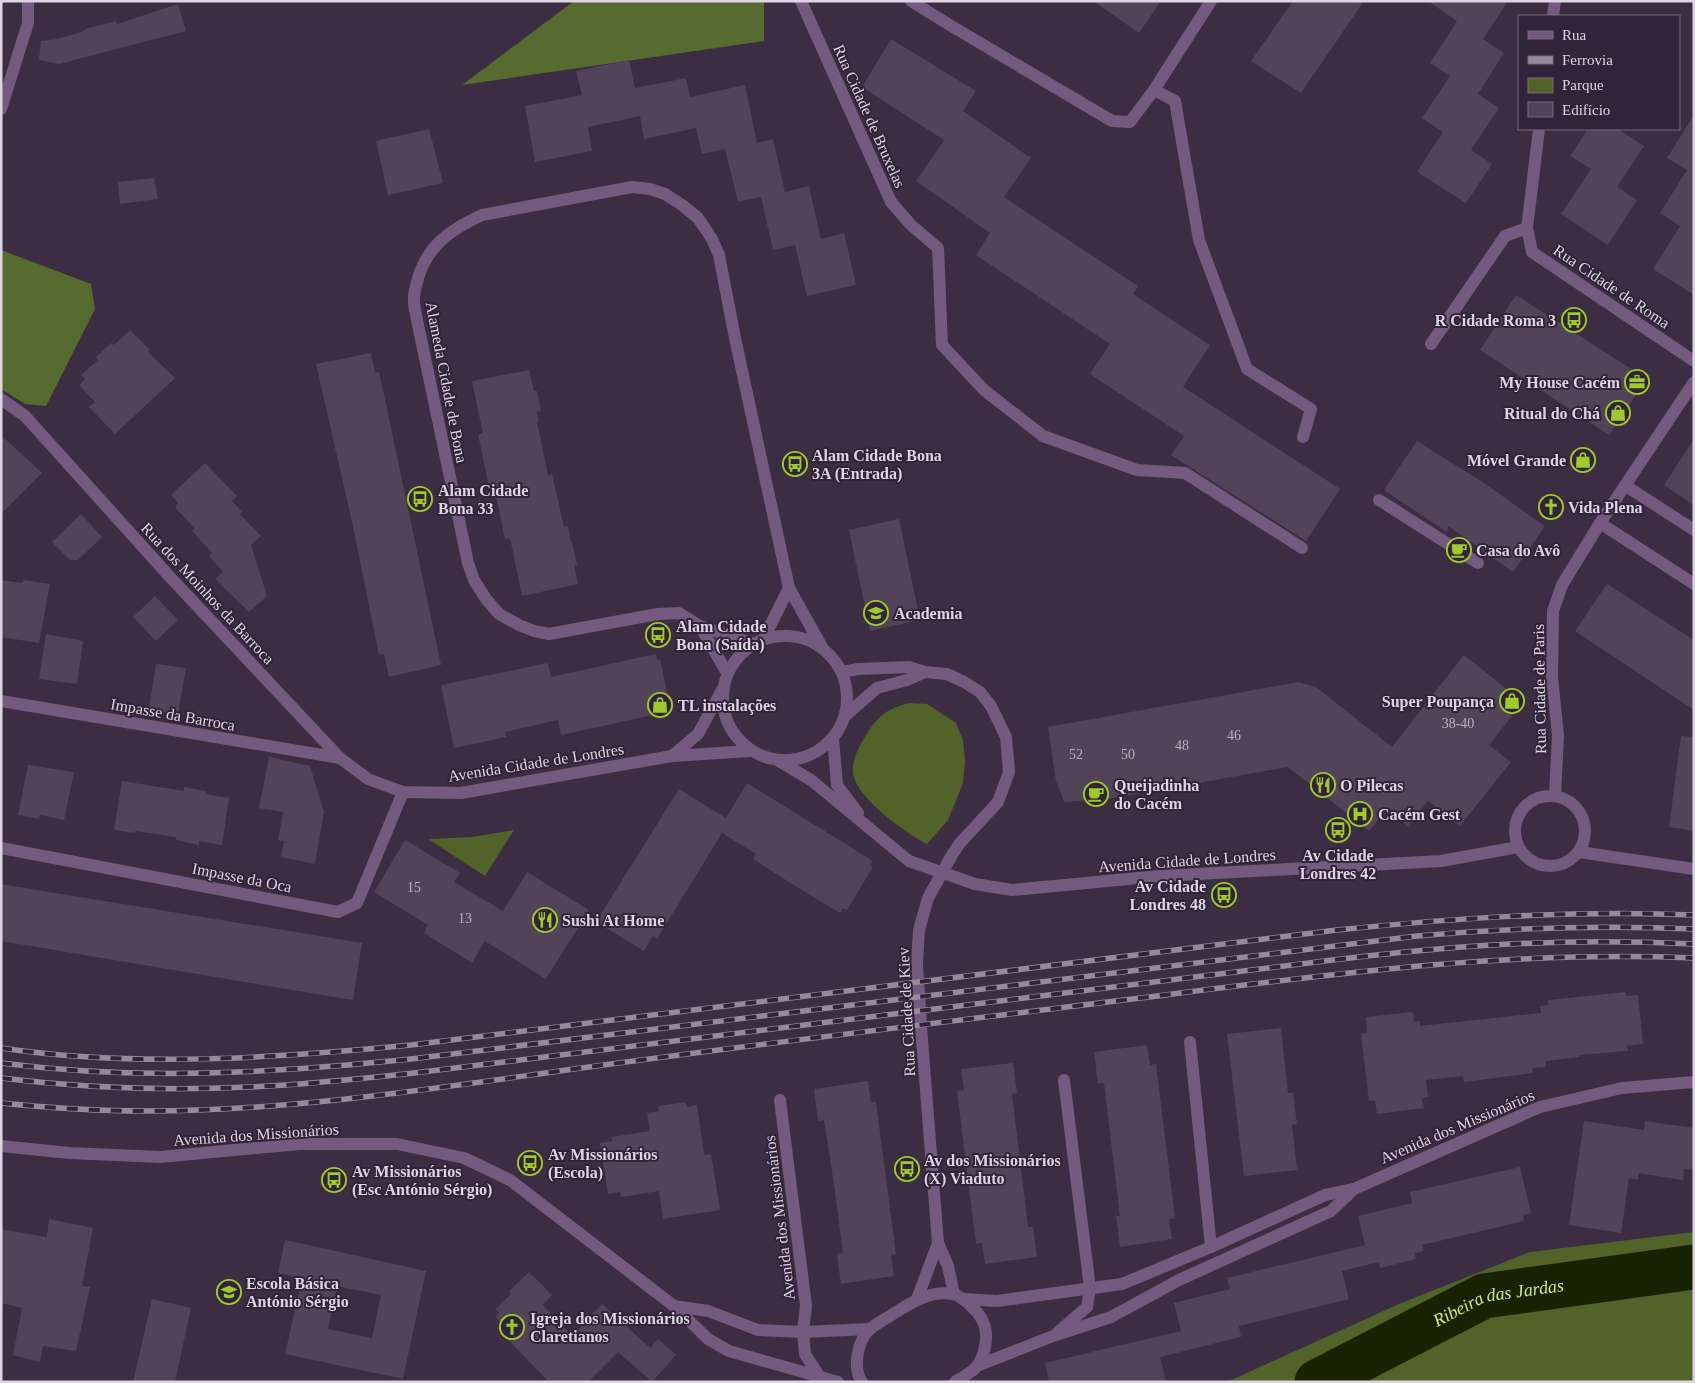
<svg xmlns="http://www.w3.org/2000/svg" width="1695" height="1383" font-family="'Times New Roman',serif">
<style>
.green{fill:#516328}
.forest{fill:#576a2f}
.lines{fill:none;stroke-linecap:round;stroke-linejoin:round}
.river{stroke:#192203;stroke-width:45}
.building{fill:#524359;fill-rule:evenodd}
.street{stroke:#745a7f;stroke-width:12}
.rail-casing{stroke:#95899a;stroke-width:5.5}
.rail{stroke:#312338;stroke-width:4;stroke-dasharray:11;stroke-linecap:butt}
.labels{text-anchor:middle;stroke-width:4;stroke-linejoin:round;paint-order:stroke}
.number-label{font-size:14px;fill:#bbb0c0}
.street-label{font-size:16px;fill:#ded5e3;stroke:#312338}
.poi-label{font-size:16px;font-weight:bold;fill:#ded5e3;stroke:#312338;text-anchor:start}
.water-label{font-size:18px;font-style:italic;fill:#cbe991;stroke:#312338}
</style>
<rect width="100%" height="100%" fill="#3c2d42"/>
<!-- green -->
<g class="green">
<path d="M909 703 927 704 956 723 963 741 965 760 963 783 948 820 927 844C906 833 856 798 853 773 852 760 858 748 865 737 877 717 886 709 909 703Z"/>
<polygon points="514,830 485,876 428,839 472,837"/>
<polygon points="1694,1232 1694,1382 1227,1382 1399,1304 1530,1252"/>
</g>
<!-- forest -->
<g class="forest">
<polygon points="574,1 764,1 764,41 462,85"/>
<polygon points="1,250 91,284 95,309 46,406 25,404 1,389"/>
</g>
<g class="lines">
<!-- river -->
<path class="river" id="s1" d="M1317 1382 1484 1296 1694 1267"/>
</g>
<!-- building -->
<g class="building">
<polygon points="1093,1 1161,1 1139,33"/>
<polygon points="1293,1 1364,1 1301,93 1251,61"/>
<polygon points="1428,1 1508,1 1483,39 1504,53 1478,94 1499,108 1471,150 1492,164 1466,203 1417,172 1443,132 1422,118 1450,76 1430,63 1457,21"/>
<polygon points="178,4 186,31 59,64 39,60 41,41 58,39 84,31 85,29 116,21 117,24"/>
<polygon points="891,39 976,91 963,111 1031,158 1004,197 1138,286 1133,294 1210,345 1183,387 1340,489 1306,541 1171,455 1184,436 1090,374 1110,344 976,255 990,233 916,181 944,140 862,87"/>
<polygon points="629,60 635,88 686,78 690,97 745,85 757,143 773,139 785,192 809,186 821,239 844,233 856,285 807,296 795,245 773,250 761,197 738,202 725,149 702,154 696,128 644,139 640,116 588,127 592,151 535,162 525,106 582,95 576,71"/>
<polygon points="1694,115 1694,295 1653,269 1680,226 1660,213 1687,170 1667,158"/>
<polygon points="429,129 443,183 388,195 376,141"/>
<polygon points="1588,129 1618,129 1644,146 1617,187 1637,200 1608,245 1561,214 1591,169 1570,156"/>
<polygon points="154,178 158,199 120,204 118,182"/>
<polygon points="1516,295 1647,379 1609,435 1480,350"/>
<polygon points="130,330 150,350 148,352 175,378 115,434 89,407 95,402 79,385 85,379 81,375 98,360 96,357 111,343 114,345"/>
<polygon points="371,353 375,373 379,372 386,404 441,665 389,677 384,654 379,655 354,531 316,364"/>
<polygon points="529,370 534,391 537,391 541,411 537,412 539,422 537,422 548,475 552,474 564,527 568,526 571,542 572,542 577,565 574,565 578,584 522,596 510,538 505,539 494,486 489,487 478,434 483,434 472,381"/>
<polygon points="1,435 42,473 1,514"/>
<polygon points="1694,439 1694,505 1664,485"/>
<polygon points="1417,441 1481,481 1545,526 1513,572 1448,526 1447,532 1384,490"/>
<polygon points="205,463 237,496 232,501 242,512 240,514 261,536 251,545 267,596 249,612 215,579 223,572 209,556 212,553 192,531 195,529 175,507 178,503 171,495"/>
<polygon points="81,514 102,537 78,560 70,560 52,542"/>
<polygon points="899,519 920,620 870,631 849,530"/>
<polygon points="1,580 22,583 24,580 50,584 39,643 1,637"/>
<polygon points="1607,584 1694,640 1694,710 1575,631"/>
<polygon points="155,596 178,620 156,641 133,617"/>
<polygon points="46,634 83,641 77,684 39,679"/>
<polygon points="656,654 657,660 660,659 671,711 561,735 558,720 505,732 506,737 454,748 441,685 548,663 551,677"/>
<polygon points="1464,655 1523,702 1489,745 1511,762 1460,826 1428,801 1408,826 1387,809 1369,831 1288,767 1107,799 1064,802 1056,781 1048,727 1299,682 1316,687 1392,747"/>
<polygon points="156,664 186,668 178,714 149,709"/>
<polygon points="1681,736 1694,737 1694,831 1669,827"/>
<polygon points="269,757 310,766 324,812 315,864 281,857 284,841 278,840 283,812 259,808"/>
<polygon points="28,765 74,772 64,820 40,815 39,819 18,815"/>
<polygon points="122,781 184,791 184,787 206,791 206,794 229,798 222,845 199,841 199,845 176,840 176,837 135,831 135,833 114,830"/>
<polygon points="747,783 873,861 870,865 873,867 847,910 843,908 840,913 792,884 753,859 756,854 722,833 657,939 653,936 644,951 596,922 679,789 726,818"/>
<polygon points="405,840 460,873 454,882 503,911 527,872 589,910 546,979 485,941 472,963 424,933 428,925 374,892"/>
<polygon points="1,884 362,943 353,1000 1,941"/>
<polygon points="1626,992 1626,996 1638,995 1643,1044 1627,1046 1628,1051 1579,1055 1579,1057 1546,1061 1546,1067 1532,1068 1533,1073 1464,1082 1463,1076 1426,1080 1428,1097 1422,1098 1424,1108 1377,1114 1375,1100 1369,1101 1361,1034 1367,1033 1366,1017 1413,1012 1414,1022 1420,1021 1420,1026 1541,1013 1540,1006 1548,1005 1548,1000"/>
<polygon points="1281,1028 1288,1093 1293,1093 1297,1124 1292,1125 1297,1170 1244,1176 1227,1034"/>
<polygon points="1147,1045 1150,1065 1156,1064 1175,1218 1169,1219 1172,1239 1120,1247 1116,1216 1120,1216 1104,1083 1098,1084 1094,1052"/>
<polygon points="1013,1063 1017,1093 1012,1094 1028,1227 1033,1227 1037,1257 985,1264 982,1243 976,1244 957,1091 964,1090 961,1069"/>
<polygon points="868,1081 871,1102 876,1102 896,1254 891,1255 894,1276 841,1284 837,1254 843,1253 834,1185 824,1120 818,1121 814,1089"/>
<polygon points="686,1102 687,1107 697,1105 704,1155 711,1154 720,1210 663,1219 659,1191 621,1197 620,1192 608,1194 600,1143 612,1141 612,1137 650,1131 647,1113 659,1111 658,1106"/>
<polygon points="1584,1121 1644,1130 1645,1121 1694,1128 1694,1170 1684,1169 1683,1180 1638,1173 1638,1180 1629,1178 1621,1233 1569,1225"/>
<polygon points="1520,1167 1531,1213 1523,1215 1524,1221 1422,1245 1424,1251 1414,1253 1416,1259 1380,1268 1379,1262 1342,1271 1349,1299 1239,1326 1241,1337 1160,1357 1166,1382 1049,1382 1045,1363 1181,1331 1174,1303 1230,1289 1227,1278 1365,1245 1358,1216 1412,1203 1410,1192"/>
<polygon points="49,1219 93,1228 82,1286 90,1287 76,1351 43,1346 40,1362 13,1355 22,1308 1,1303 1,1229 47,1237"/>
<path d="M285 1240 426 1271 403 1379 285 1354 302 1278 278 1273ZM337 1286 381 1295 372 1338 328 1329Z"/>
<polygon points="529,1272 552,1295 543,1305 572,1336 602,1304 650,1348 658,1339 676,1355 652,1382 618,1352 588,1382 549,1382 497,1328 502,1323 495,1317 499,1313 495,1309 511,1294 509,1291"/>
<polygon points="152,1299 191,1308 175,1382 133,1382"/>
</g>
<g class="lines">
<!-- street -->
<g class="street">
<polyline points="801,1 891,202 911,225 938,248 942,345 984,390 1043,436 1137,470 1185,473 1302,548"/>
<polyline points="911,1 948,24 1112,121 1130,122 1154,90 1175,101 1199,240 1247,369 1311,409 1303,437"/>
<polyline points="1553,16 1555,1"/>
<polyline points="1154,90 1211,1"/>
<polyline points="1,109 28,23 28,1"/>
<polyline points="1539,129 1527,228 1532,252 1694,361"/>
<polyline points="1431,344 1505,236 1527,228"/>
<polyline points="1,399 25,416 170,577 340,758 368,779 403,792 461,793 672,756 751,751"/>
<polyline points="1626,486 1694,530"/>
<polyline points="1379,500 1478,563"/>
<polyline points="1600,523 1694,584"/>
<polyline points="700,626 727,673"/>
<circle cx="785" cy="698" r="62"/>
<polyline points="763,640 789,588"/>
<path d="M754 644 700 626 679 613 658 614 549 634 534 631 519 625 499 614 486 599 474 580 468 563 417 320C416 313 413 305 414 297 414 292 416 287 417 282 426 246 451 229 482 215L632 187 650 189 665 194 682 205 698 218 712 239 719 255 735 338 789 588 822 647"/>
<polyline points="842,672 858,669 909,667 925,672 947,674 964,682 980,692 991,706 1006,737 1009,772 998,802 960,843 952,855 928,898 919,930 917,964 922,1040 938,1243 948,1266 954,1294"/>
<polyline points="1,701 340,758"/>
<polyline points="845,716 877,688 907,680 925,672"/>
<polyline points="833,738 837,785 858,813"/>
<polyline points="672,756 698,734 722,690"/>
<polyline points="779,761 811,780 909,861 975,884 1012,890 1160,876 1441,861 1518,847"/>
<circle cx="1550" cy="831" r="35"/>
<polyline points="1555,796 1558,735 1552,677 1553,611 1562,585 1600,523 1694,382"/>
<polyline points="1,848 338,912 357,903 403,792"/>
<polyline points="1579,852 1694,869"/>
<polyline points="1190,1042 1211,1247"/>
<polyline points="780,1100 806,1306 803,1332 805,1354 819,1376"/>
<polyline points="1,1146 69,1153 160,1157 300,1144 397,1144 464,1158 510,1180 674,1306 708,1339 729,1351 838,1382"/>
<polyline points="917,1299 938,1243"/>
<polyline points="963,1299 997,1301 1122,1284 1211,1247 1325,1195 1354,1189 1540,1107 1622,1088 1694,1082"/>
<polyline points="674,1306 708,1311 758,1330 803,1332 870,1329"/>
<polyline points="1058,1332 1087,1307 1090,1288 1064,1080"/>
<polyline points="977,1366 1053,1336 1111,1317 1179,1280 1331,1211 1354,1189"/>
<path d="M862 1382C852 1368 858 1339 870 1329 876 1324 883 1320 890 1316 909 1304 929 1290 953 1294 961 1296 967 1302 972 1307 980 1314 985 1323 986 1333 987 1343 983 1359 977 1366 972 1373 962 1377 955 1382"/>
</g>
<defs>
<g id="rail">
<path d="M1 1048C137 1068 275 1058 411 1045L1337 930C1456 918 1574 910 1694 915"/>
<path d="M1 1063C139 1081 273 1073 411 1059L1417 936C1509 928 1601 925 1694 929"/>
<path d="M1 1078C83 1088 165 1091 248 1087 303 1085 359 1079 414 1073L1341 959C1392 953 1442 948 1493 945 1560 941 1627 941 1694 944"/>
<path d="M1 1103C50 1108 98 1111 146 1111 295 1111 442 1087 589 1067 772 1042 956 1021 1140 998 1325 975 1507 950 1694 958"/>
</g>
</defs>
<!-- rail casing -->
<use href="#rail" class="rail-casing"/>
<!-- rail -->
<use href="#rail" class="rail"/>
</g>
<!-- icons -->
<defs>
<symbol id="bus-ring" viewBox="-11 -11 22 22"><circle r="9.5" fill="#312338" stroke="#9fca2c" stroke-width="1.5"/><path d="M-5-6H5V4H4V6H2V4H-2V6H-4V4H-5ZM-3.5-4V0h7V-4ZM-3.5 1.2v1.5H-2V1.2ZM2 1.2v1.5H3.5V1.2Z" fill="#9fca2c"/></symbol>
<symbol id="office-ring" viewBox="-11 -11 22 22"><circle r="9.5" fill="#312338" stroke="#9fca2c" stroke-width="1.5"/><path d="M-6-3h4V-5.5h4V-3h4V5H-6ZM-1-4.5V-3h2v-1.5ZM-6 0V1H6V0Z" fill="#9fca2c"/></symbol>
<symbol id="shop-ring" viewBox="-11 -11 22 22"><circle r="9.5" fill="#312338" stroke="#9fca2c" stroke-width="1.5"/><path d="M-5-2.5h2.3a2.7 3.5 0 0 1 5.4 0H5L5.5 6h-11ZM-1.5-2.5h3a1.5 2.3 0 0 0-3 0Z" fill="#9fca2c"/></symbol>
<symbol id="church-ring" viewBox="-11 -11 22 22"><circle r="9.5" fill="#312338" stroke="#9fca2c" stroke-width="1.5"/><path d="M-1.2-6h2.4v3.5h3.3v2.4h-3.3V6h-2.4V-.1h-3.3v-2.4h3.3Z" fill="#9fca2c"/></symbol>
<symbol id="cafe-ring" viewBox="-11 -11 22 22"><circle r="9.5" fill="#312338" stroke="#9fca2c" stroke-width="1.5"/><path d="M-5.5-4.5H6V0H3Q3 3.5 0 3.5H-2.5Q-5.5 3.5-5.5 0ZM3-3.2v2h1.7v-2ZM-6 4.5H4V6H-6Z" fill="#9fca2c"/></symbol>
<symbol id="school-ring" viewBox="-11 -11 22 22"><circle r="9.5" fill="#312338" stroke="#9fca2c" stroke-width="1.5"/><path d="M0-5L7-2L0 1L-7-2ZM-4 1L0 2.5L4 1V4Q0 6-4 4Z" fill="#9fca2c"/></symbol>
<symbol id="restaurant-ring" viewBox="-11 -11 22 22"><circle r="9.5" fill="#312338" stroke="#9fca2c" stroke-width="1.5"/><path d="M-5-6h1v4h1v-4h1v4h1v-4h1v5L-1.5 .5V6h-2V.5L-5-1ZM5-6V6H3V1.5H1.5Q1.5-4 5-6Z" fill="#9fca2c"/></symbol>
<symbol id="hospital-ring" viewBox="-11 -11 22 22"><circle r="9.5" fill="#312338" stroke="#9fca2c" stroke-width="1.5"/><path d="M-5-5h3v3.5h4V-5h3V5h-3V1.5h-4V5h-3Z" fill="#9fca2c"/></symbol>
</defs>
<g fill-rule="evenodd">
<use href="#bus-ring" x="1560" y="306" width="28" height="28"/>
<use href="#office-ring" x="1623" y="368" width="28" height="28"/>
<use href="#shop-ring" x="1604" y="399" width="28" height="28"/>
<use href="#shop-ring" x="1569" y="446" width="28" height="28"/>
<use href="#bus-ring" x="781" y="450" width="28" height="28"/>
<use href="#bus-ring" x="406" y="485" width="28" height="28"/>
<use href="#church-ring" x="1537" y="493" width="28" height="28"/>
<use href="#cafe-ring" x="1445" y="536" width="28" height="28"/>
<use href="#school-ring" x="862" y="599" width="28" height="28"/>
<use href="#bus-ring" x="644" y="621" width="28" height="28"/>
<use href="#shop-ring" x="1498" y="687" width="28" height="28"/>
<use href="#shop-ring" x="646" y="691" width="28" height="28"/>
<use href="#restaurant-ring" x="1309" y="771" width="28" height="28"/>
<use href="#cafe-ring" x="1082" y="780" width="28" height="28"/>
<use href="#hospital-ring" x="1346" y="800" width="28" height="28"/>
<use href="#bus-ring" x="1324" y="816" width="28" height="28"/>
<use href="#bus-ring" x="1210" y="881" width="28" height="28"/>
<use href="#restaurant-ring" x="531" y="906" width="28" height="28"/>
<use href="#bus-ring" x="516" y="1149" width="28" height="28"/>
<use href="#bus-ring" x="893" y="1155" width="28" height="28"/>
<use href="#bus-ring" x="320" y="1166" width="28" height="28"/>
<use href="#school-ring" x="215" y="1278" width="28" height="28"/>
<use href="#church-ring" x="498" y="1313" width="28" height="28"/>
</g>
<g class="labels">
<!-- number labels -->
<g class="number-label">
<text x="1458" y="728">38-40</text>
<text x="1234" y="740">46</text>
<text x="1182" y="750">48</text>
<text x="1076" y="759">52</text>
<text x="1128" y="759">50</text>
<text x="414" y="892">15</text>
<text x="465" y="923">13</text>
</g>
<!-- street labels -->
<g class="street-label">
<text transform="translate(870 116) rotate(66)" y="6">Rua Cidade de Bruxelas</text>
<text transform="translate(1612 286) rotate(34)" y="6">Rua Cidade de Roma</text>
<text transform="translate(447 382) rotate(79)" y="6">Alameda Cidade de Bona</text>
<text transform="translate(208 593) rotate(47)" y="6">Rua dos Moinhos da Barroca</text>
<text transform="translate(1539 689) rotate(-91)" y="6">Rua Cidade de Paris</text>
<text transform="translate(173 714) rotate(10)" y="6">Impasse da Barroca</text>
<text transform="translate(536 762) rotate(-9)" y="6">Avenida Cidade de Londres</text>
<text transform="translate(1187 860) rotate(-4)" y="6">Avenida Cidade de Londres</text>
<text transform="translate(242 877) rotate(11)" y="6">Impasse da Oca</text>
<text transform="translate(906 1012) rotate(-93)" y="6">Rua Cidade de Kiev</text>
<text transform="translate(1457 1126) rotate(-23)" y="6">Avenida dos Missionários</text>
<text transform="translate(256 1134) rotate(-4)" y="6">Avenida dos Missionários</text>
<text transform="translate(779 1218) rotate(-97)" y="6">Avenida dos Missionários</text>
</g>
<!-- poi labels -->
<g class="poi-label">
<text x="1556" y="326" text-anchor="end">R Cidade Roma 3</text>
<text x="1620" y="388" text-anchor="end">My House Cacém</text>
<text x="1600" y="419" text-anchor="end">Ritual do Chá</text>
<text x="812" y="461">Alam Cidade Bona<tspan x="812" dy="18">3A (Entrada)</tspan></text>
<text x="1566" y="466" text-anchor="end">Móvel Grande</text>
<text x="438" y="496">Alam Cidade<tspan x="438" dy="18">Bona 33</tspan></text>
<text x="1568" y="513">Vida Plena</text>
<text x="1476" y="556">Casa do Avô</text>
<text x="894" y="619">Academia</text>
<text x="676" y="632">Alam Cidade<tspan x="676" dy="18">Bona (Saída)</tspan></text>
<text x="1494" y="707" text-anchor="end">Super Poupança</text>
<text x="678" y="711">TL instalações</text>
<text x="1114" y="791">Queijadinha<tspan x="1114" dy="18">do Cacém</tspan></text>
<text x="1340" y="791">O Pilecas</text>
<text x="1378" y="820">Cacém Gest</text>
<text x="1338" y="861" text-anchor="middle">Av Cidade<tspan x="1338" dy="18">Londres 42</tspan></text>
<text x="1206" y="892" text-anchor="end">Av Cidade<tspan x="1206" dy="18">Londres 48</tspan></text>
<text x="562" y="926">Sushi At Home</text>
<text x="548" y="1160">Av Missionários<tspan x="548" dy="18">(Escola)</tspan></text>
<text x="924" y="1166">Av dos Missionários<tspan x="924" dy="18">(X) Viaduto</tspan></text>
<text x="352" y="1177">Av Missionários<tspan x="352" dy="18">(Esc António Sérgio)</tspan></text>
<text x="246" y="1289">Escola Básica<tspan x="246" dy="18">António Sérgio</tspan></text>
<text x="530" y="1324">Igreja dos Missionários<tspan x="530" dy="18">Claretianos</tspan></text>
</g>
<!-- water labels -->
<g class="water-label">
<text dy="6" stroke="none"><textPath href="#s1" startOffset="200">Ribeira das Jardas</textPath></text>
</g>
</g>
<!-- border -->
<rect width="1695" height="1383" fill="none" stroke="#ded5e3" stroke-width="5"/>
<!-- legend -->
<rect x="1518" y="15" width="162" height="115" fill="#312338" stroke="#766a7c"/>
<rect x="1528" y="31" width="25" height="8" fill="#745a7f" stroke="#766a7c"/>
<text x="1562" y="40" font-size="15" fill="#ded5e3">Rua</text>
<rect x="1528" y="56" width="25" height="8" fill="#95899a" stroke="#766a7c"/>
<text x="1562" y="65" font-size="15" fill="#ded5e3">Ferrovia</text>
<rect x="1528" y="78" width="25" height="15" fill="#516328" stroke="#766a7c"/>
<text x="1562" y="90" font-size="15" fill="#ded5e3">Parque</text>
<rect x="1528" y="102" width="25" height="15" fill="#524359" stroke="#766a7c"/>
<text x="1562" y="115" font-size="15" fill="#ded5e3">Edifício</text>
</svg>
